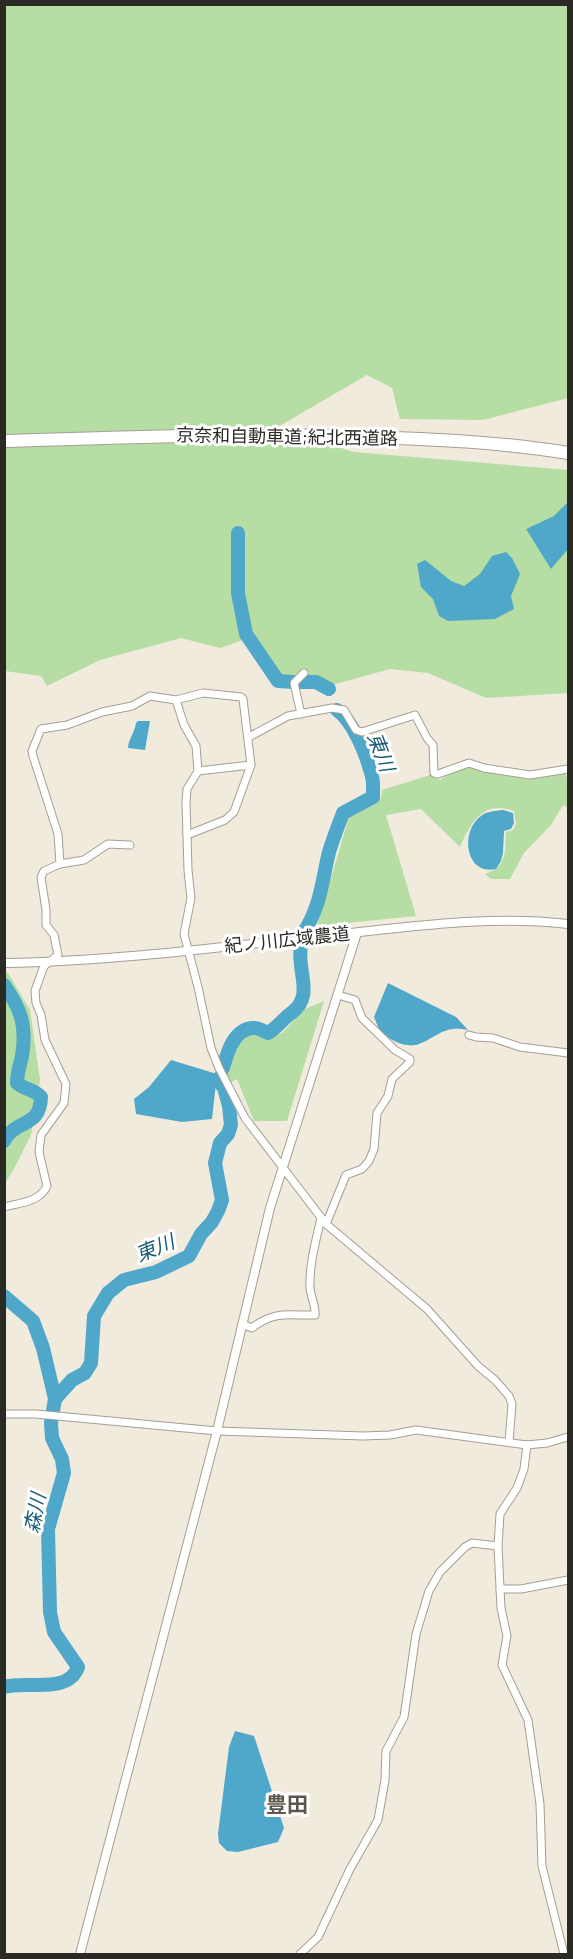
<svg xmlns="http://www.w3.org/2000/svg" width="573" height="1959" font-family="Barlow,'Noto Sans JP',sans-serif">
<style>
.green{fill:#b5dda4}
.water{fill:#4fa7c9}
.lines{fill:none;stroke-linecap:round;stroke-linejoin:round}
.river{stroke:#4fa7c9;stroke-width:14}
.minor-casing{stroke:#a59f93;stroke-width:9}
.tertiary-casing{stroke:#a59f93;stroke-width:10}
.motorway-casing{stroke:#a59f93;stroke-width:14}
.minor{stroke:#fff;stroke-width:7}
.tertiary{stroke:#fff;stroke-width:8}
.motorway{stroke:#fff;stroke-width:12}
.labels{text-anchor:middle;stroke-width:6;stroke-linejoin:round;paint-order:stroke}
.street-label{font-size:18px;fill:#2b2924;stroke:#fff}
.water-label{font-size:20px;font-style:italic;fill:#185d75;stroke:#fff}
.quarter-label{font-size:21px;font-weight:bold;fill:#5c564b;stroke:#fff}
</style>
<rect width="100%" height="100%" fill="#f1ebde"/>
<!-- green -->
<g class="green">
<polygon points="4,5 568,5 568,398 483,420 400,419 392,388 367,375 276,428 354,452 568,470 568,693 486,698 428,673 390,669 332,685 290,680 267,673 260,658 246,639 220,648 181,638 100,660 47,686 41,676 5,671"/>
<path d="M469 767 484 772 528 779 565 773 568 781V807L563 805 551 825 524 853 510 879H491L485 874C507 867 505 853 506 832L513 830 516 824 514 811C483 800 471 822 460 847L421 809 386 815 416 916 317 926 349 817 381 798 382 790 430 775 440 780 455 770Z"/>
<polygon points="5,972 8,973 30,1010 40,1080 31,1135 16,1165 5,1183"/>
<path d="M324 1001 287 1121H254L237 1079 231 1082 226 1073C232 1049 236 1023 268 1037L282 1033 305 1009Z"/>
</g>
<!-- water -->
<g class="water">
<polygon points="568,502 568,549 551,569 526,529 554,516"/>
<polygon points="506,552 512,558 520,574 511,596 514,609 495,619 448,621 439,616 433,599 421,587 417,564 425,560 451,581 464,586 480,574 492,556"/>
<path d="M138 721H150L145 750 128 748C128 740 135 732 136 723Z"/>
<path d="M503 810 513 813 514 823 511 829 504 831 503 853 501 861 496 869C466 876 459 832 481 816 487 811 496 811 503 810Z"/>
<path d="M388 983 456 1017 468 1030C444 1025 439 1036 419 1044 407 1049 388 1040 380 1030 377 1026 376 1021 374 1017Z"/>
<polygon points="171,1060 217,1074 212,1119 182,1122 136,1114 134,1099 149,1087"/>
<polygon points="235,1731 254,1736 284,1828 278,1842 238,1852 227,1851 219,1843 218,1834 229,1747"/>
</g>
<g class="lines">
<!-- river -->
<g class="river">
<polyline points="238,533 238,593 246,634 278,681 293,682"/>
<polyline points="296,682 316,682 329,689"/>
<path d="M304 932C321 905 322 881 329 852 333 839 338 826 343 813L373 797C373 789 374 780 371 773 366 754 353 721 337 710"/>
<path d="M4 985C21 1009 27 1026 22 1056 20 1065 17 1073 17 1083 25 1090 34 1089 41 1097 40 1129 16 1118 4 1141"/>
<path d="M223 1068C227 1053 234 1028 254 1028 260 1028 263 1031 268 1033 277 1028 282 1020 290 1014 316 996 296 972 301 945"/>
<path d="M4 1296 33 1321 43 1348 55 1399 51 1423 52 1438 62 1459 64 1473 48 1529 50 1612 54 1632 78 1667C68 1695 27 1680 4 1687"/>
<polyline points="55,1399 72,1380 85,1373 91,1363 94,1316 108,1293 124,1280 156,1272 189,1256 201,1234 212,1222 218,1211 222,1200 215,1163 220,1143 228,1134 231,1125 229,1106 224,1088 220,1083 221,1076"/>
</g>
<defs>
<g id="minor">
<polyline points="176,700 184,725 196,746 198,771 187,789 186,802 188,870 191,898 184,934 198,987 211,1048 219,1068 245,1118 326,1224 427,1309 478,1366 495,1380 509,1396 512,1404 509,1442"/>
<polyline points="301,714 294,683 304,673"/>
<polyline points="249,737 288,716 332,708 344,710 356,730 362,732 415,715 427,738 433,745 434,773 438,774 469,763 484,768 530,775 568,769"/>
<polyline points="198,771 251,765"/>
<polyline points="60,864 84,860 108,844 130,845"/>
<polyline points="469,1035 476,1037 493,1038 520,1047 568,1053"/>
<path d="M4 1207C19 1203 40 1202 47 1186L39 1152 41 1135 64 1103 66 1084 45 1040 41 1015 36 1003 35 991 44 966 58 955 54 935 46 925V910L41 877 44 871 60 864 58 834 33 756 32 751 41 729 67 725 102 712 132 706 150 696 176 700 203 693 241 697 243 699 251 765 234 812 225 820 187 835"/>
<polyline points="326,1224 346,1175 362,1169 369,1161 374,1149 377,1113 388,1096 392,1079 410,1062 410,1059 395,1050 362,1018 355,1000 338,995"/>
<path d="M242 1324 252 1328C275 1310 289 1316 315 1315 316 1306 311 1298 310 1288 309 1265 316 1240 321 1218"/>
<polyline points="4,1414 36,1414 217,1431 363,1436 390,1435 416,1430 527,1445 547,1443 568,1437"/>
<polyline points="527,1445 524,1469 517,1488 500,1514 498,1546 501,1608 507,1636 502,1665 528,1720 540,1804 542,1866 564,1954"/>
<polyline points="500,1589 521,1589 568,1580"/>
<polyline points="300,1954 318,1937 350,1869 378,1820 385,1780 386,1751 404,1717 416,1634 429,1591 440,1572 465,1547 472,1543 498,1546"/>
</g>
<g id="tertiary">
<path d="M4 963C117 961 229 946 341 934 417 926 493 915 568 924"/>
<polyline points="80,1954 217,1431 270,1208 357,933"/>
</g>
<path id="motorway" d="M4 441C125 437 244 433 364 437 433 439 501 442 568 453"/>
</defs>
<!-- minor casing -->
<use href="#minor" class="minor-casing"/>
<!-- tertiary casing -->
<use href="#tertiary" class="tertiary-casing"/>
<!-- motorway casing -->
<use href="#motorway" class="motorway-casing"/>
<!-- minor -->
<use href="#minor" class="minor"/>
<!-- tertiary -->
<use href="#tertiary" class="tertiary"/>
<!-- motorway -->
<use href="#motorway" class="motorway"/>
</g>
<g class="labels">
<!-- street labels -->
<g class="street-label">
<text transform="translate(287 437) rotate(1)" y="6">京奈和自動車道;紀北西道路</text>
<text transform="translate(287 940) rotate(-6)" y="6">紀ノ川広域農道</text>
</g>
<!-- water labels -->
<g class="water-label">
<text transform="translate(381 752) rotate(69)" y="7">東川</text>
<text transform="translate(155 1248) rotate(-22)" y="7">東川</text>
<text transform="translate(35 1513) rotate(-79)" y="7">森川</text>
</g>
<!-- quarter labels -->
<g class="quarter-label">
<text x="287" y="1812">豊田</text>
</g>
</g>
<!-- border -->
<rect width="573" height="1959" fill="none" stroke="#2b2924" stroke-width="12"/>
</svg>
